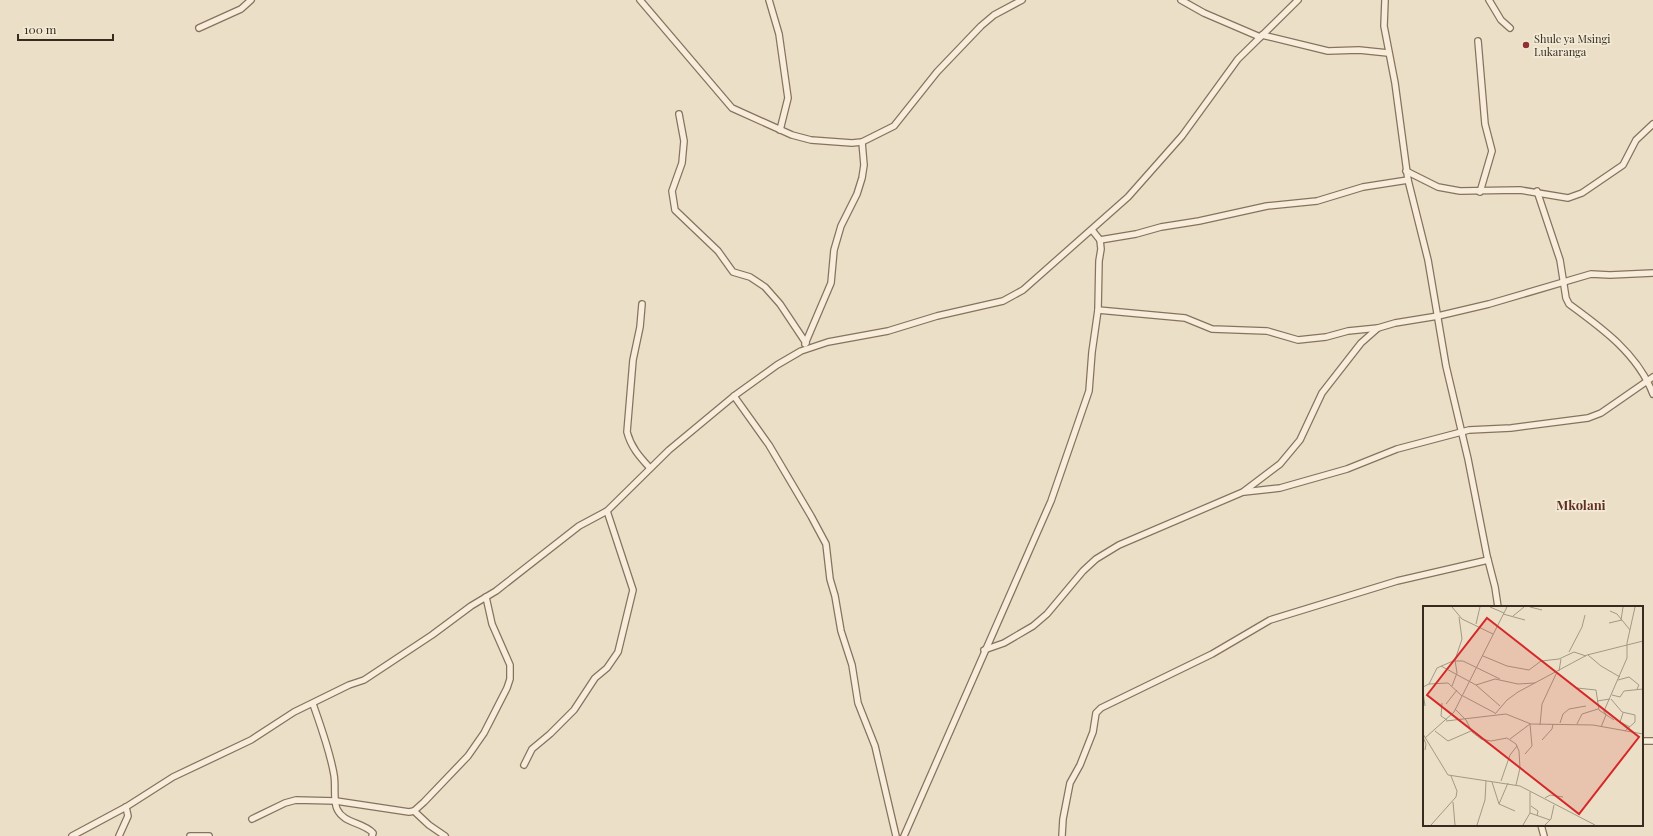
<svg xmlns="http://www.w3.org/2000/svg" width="1653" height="836" font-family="'Playfair Display',serif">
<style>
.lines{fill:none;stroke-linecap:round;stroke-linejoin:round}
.street-casing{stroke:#86725e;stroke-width:8}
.street{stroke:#f7edda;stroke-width:5.5}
.poi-dot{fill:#903234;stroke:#f3ead6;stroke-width:1.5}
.labels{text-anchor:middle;stroke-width:3.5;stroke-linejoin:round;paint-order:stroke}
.poi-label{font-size:11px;fill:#372b20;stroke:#f3ead6;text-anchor:start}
.quarter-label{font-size:13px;font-weight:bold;fill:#612f23;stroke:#f3ead6}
.inset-road{fill:none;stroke:#a39884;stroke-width:1}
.view{fill:#d62828;fill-opacity:0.15;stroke:#d62828;stroke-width:2}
.inset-edge{fill:none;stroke:#372b20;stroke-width:2}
</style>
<rect width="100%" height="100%" fill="#ebe0c7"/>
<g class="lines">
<defs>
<g id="street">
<polyline points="640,0 732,108 792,135 811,140 852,143 862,142 894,126 937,72 981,26 994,15 1022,0"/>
<polyline points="769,0 779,34 788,98 780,130"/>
<polyline points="1181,0 1204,13 1260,37"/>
<polyline points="1385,0 1384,26 1395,83 1408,180 1428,260 1446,366 1468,459 1487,556 1495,587 1498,607"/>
<polyline points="1489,0 1501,20 1510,28"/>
<polyline points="199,28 241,9 251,0"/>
<polyline points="1262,35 1328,51 1359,50 1388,53"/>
<polyline points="1478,41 1485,124 1492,151 1480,192"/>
<polyline points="679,114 684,141 682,163 672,191 675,210 718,251 733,272 750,277 765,287 780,304 806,343"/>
<polyline points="1406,171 1438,187 1460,191 1520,190 1568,198 1582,193 1623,165 1636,140 1653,124"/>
<path d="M1537 191 1560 260 1566 298 1569 304C1602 328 1638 354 1653 394"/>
<polyline points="1100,240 1136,234 1161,227 1199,221 1267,206 1317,201 1363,187 1408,180"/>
<path d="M642 304 640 327 633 360 627 432C631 447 639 456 649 467"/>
<polyline points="1098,310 1185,318 1212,329 1267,331 1298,340 1326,337 1348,331 1378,328"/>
<polyline points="805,344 831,283 834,250 841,226 857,194 862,178 864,165 862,142"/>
<polyline points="734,396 769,445 811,516 826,544 830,579 835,596 841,631 852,665 858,703 875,746 896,836"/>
<polyline points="1244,492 1280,488 1347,469 1397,449 1469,430 1511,428 1588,418 1601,413 1653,377"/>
<polyline points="984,650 1004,643 1033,626 1047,614 1083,571 1096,559 1119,545 1243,492 1280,464 1300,440 1322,393 1361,343 1378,328 1395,323 1438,316 1489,304 1591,274 1610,275 1653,273"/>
<path d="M313 704C321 727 330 751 334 775 336 786 333 800 337 809 344 824 363 822 373 833L372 836"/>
<polyline points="1642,741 1653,741"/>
<polyline points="524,765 532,749 550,734 574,710 595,678 607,668 618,652 633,590 607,511"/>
<polyline points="414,811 429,825 445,836"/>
<polyline points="252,819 285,803 296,800 336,801 409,812 414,811 424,802 468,756 484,733 507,688 510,679 510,665 492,624 486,597"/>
<polyline points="1541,825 1544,836"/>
<polyline points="72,836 126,807 173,777 251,740 294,712 349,685 364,680 432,635 471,606 496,591 579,526 607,511 669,450 734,396 777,365 801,351 828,342 888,331 937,316 1003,301 1023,290 1128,197 1182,136 1238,59 1298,0"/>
<polyline points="119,836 128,816 126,807"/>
<polyline points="190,836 209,836"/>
<polyline points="904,836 1051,501 1089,391 1092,352 1098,310 1099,261 1101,249 1100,240 1092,230"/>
<polyline points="1062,836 1063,819 1070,783 1080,765 1093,732 1096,713 1101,708 1212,654 1270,620 1397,581 1488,560"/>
</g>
</defs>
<!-- street casing -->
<use href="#street" class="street-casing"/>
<!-- street -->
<use href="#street" class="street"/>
</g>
<!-- markers -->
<circle class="poi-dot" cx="1526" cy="45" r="4"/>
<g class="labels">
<!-- poi labels -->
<g class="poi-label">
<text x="1534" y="43">Shule ya Msingi<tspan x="1534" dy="13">Lukaranga</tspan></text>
</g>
<!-- quarter labels -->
<g class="quarter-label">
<text x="1581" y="510">Mkolani</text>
</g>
</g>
<!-- overview -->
<g transform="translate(1423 606)">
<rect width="220" height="220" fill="#ebe0c7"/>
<path class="inset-road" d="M29 1 39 13 70 28M67 1 81 7M107 1 119 4M187 5 194 8 207 24M80 8 102 14M90 10 101 1M198 14 200 1M186 17 199 14M53 18 57 1M146 46 159 21 162 9M165 49 178 60 197 71M60 50 84 60 106 64 118 55 136 53 151 46 163 50M18 60 53 79 72 73 95 78 112 77M136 65 138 53M195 74 206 71 216 79 214 83M6 78 25 77 39 90M53 79 77 100M29 80 34 67 32 54 39 33 36 11M0 81 6 78 14 62 30 55H40L77 73M154 82 173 84 176 104 191 114M0 86 2 100M189 89 197 91 201 85 220 83M40 90 72 107M188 93 199 106 212 109V116L202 125M174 95 187 93M19 97 18 110 24 114M23 98 34 84M32 103 43 114M200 107 197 116 207 121M72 108 84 94 95 86 164 49 220 35M43 114 49 126 58 133 68 135 84 132 93 138 96 145 97 162 93 179M23 115 83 108 108 118 170 119 220 128M137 117 140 108 146 103 163 100M154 118 159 108 175 103M117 119 119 98 134 66M178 121 183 109 181 105 204 52V37L212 1M12 125 25 135 48 125M0 128 25 169 97 180 172 219M0 131 3 138 2 144M2 132 31 106 84 1M87 133 107 118M119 134 129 123 130 118M102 148 109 140 107 118M78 175 87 149 94 140M69 176 76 198M85 177 76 198 92 205M122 192 127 189 140 191M30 196 32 219M108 200 115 205 114 210M107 207 127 214M8 219 33 191 34 185 28 170M54 219 62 194 63 175M100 219 107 207V186M122 219 128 213 131 199"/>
<path class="view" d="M64 12 216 131 156 208 4 89Z"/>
<rect width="220" height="220" class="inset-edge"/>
</g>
<!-- scale -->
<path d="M18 34v6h95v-6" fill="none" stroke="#372b20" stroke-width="2"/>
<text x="24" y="34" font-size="12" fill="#372b20" stroke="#f3ead6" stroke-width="3" paint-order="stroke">100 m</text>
</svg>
